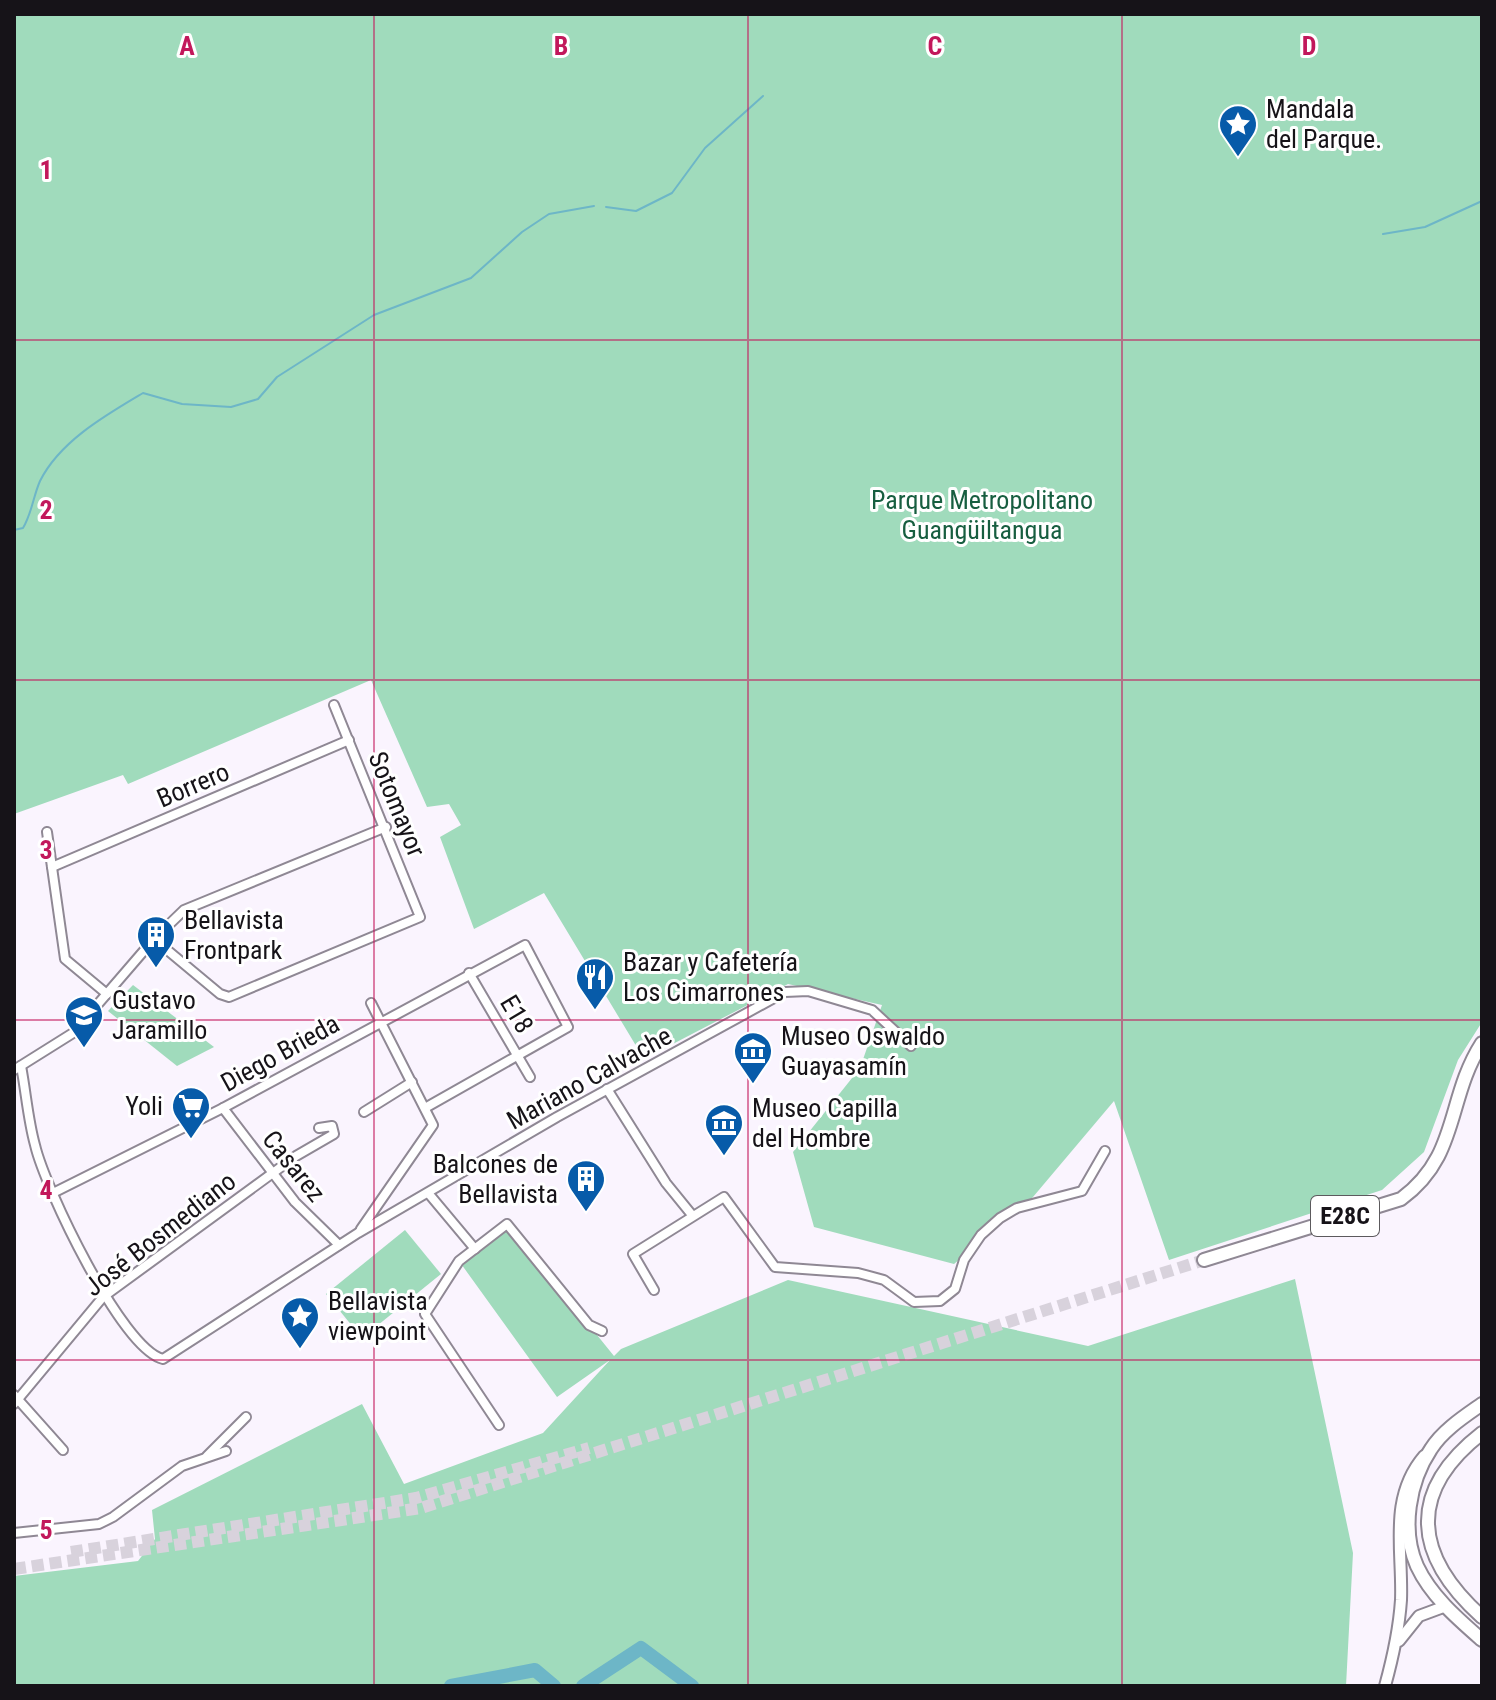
<svg xmlns="http://www.w3.org/2000/svg" width="1496" height="1700" font-family="'Roboto Condensed',sans-serif">
<style>
.green{fill:#a0dbbc}
.lines{fill:none;stroke-linecap:round;stroke-linejoin:round}
.stream{stroke:#6db6c7;stroke-width:2}
.river{stroke:#6db6c7;stroke-width:14}
.primary-tunnel{stroke:#d8d2dc;stroke-width:12;stroke-dasharray:12 6;stroke-linecap:butt}
.minor-casing{stroke:#8f8894;stroke-width:12}
.tertiary-casing{stroke:#8f8894;stroke-width:14}
.primary-casing{stroke:#8f8894;stroke-width:16}
.trunk-casing{stroke:#8f8894;stroke-width:16}
.minor{stroke:#fff;stroke-width:8}
.tertiary{stroke:#fff;stroke-width:10}
.primary{stroke:#fff;stroke-width:12}
.trunk{stroke:#fff;stroke-width:12}
.grid{fill:none;stroke:#c2185b;stroke-width:2;stroke-opacity:0.55}
.labels{text-anchor:middle;stroke-width:6;stroke-linejoin:round;paint-order:stroke}
.shield{fill:#fff;stroke:#5c5a5d;stroke-width:2}
.shield-label{font-size:24px;font-weight:bold;fill:#161318}
.poi-label{font-size:26px;fill:#161318;stroke:#fff;text-anchor:start}
.park-label{font-size:26px;fill:#175e40;stroke:#fff}
.street-label{font-size:26px;fill:#161318;stroke:#fff}
.grid-label{font-size:26px;text-anchor:middle;font-weight:bold;fill:#c2185b;stroke:#fff;stroke-width:6;stroke-linejoin:round;paint-order:stroke}
</style>
<rect width="100%" height="100%" fill="#faf4fe"/>
<!-- green -->
<g class="green">
<polygon points="14,14 1482,14 1482,1022 1458,1060 1424,1152 1382,1190 1169,1260 1114,1101 1033,1197 954,1264 814,1227 793,1152 860,1068 882,1005 788,984 644,1059 544,893 474,929 440,837 461,825 449,804 427,807 371,680 128,784 123,775 14,814"/>
<polygon points="133,985 214,1047 177,1066 108,1011"/>
<polygon points="508,1225 614,1356 621,1349 788,1280 1088,1346 1295,1279 1353,1553 1346,1686 14,1686 14,1576 138,1561 155,1539 152,1510 362,1404 404,1484 543,1433 610,1360 557,1397 459,1261"/>
<polygon points="405,1230 441,1274 362,1338 326,1294"/>
</g>
<g class="lines">
<!-- stream -->
<g class="stream">
<polyline points="606,207 636,211 672,193 705,148 763,96"/>
<polyline points="1383,234 1425,227 1482,201"/>
<path d="M14 530 23 528C32 513 33 497 40 481 60 441 106 415 143 393L182 404 231 407 258 399 277 377 374 315 471 278 522 232 549 214 594 206"/>
</g>
<!-- river -->
<g class="river">
<polyline points="451,1686 535,1670 554,1686"/>
<polyline points="583,1686 641,1648 692,1686"/>
</g>
<!-- primary-tunnel -->
<g class="primary-tunnel">
<polyline points="71,1552 416,1498 589,1448"/>
<polyline points="14,1569 421,1508 1204,1260"/>
</g>
<defs>
<g id="minor">
<polyline points="47,832 65,959 107,994"/>
<polyline points="52,867 349,740"/>
<polyline points="154,939 220,994 229,997 420,917 334,705"/>
<polyline points="469,973 530,1077"/>
<path d="M21 1066C26 1092 28 1120 35 1145 45 1188 122 1349 163 1359L358 1233 557 1117 785 992 808 991 872 1010 911 1046"/>
<polyline points="14,1070 73,1033 154,939 184,910 386,827"/>
<polyline points="607,1089 666,1183 692,1215"/>
<polyline points="223,1108 295,1202 339,1245"/>
<polyline points="364,1112 412,1082"/>
<polyline points="53,1193 223,1108 525,945 568,1027 425,1108"/>
<polyline points="429,1194 475,1249"/>
<polyline points="361,1229 433,1125 371,1003"/>
<polyline points="654,1290 633,1254 724,1197 775,1267 858,1273 884,1280 914,1302 940,1301 955,1289 964,1260 981,1235 1000,1218 1017,1208 1082,1191 1105,1151"/>
<polyline points="14,1395 63,1450"/>
<polyline points="14,1404 103,1297 296,1156 334,1134 332,1126 319,1128"/>
<polyline points="499,1425 425,1314 459,1261 507,1224 589,1325 602,1331"/>
<polyline points="207,1456 246,1417"/>
<polyline points="14,1533 99,1524 113,1517 182,1466 226,1451"/>
</g>
<g id="tertiary">
<polyline points="1399,1641 1419,1616 1446,1606"/>
<path d="M1385 1686C1393 1657 1399 1630 1401 1600 1403 1550 1388 1498 1424 1456"/>
</g>
<path id="primary" d="M1204 1260 1401 1199C1460 1156 1446 1099 1482 1043"/>
<g id="trunk">
<path d="M1482 1404C1465 1416 1443 1430 1431 1449 1409 1482 1401 1530 1417 1566 1431 1596 1458 1619 1482 1640"/>
<path d="M1482 1433C1406 1492 1414 1556 1482 1617"/>
</g>
</defs>
<!-- minor casing -->
<use href="#minor" class="minor-casing"/>
<!-- tertiary casing -->
<use href="#tertiary" class="tertiary-casing"/>
<!-- primary casing -->
<use href="#primary" class="primary-casing"/>
<!-- trunk casing -->
<use href="#trunk" class="trunk-casing"/>
<!-- minor -->
<use href="#minor" class="minor"/>
<!-- tertiary -->
<use href="#tertiary" class="tertiary"/>
<!-- primary -->
<use href="#primary" class="primary"/>
<!-- trunk -->
<use href="#trunk" class="trunk"/>
</g>
<!-- grid -->
<path class="grid" d="M374 14V1686M748 14V1686M1122 14V1686M14 340H1482M14 680H1482M14 1020H1482M14 1360H1482"/>
<!-- icons -->
<defs>
<symbol id="sight-pin" viewBox="-11 -11 22 30"><path d="M0 17L-7.5 6A9.5 9.5 0 1 1 7.5 6Z" fill="#075ba9" stroke="#fff"/><path d="M0-6L1.8-2.2L6-1.7L2.9 1.2L3.7 5.4L0 3.3L-3.7 5.4L-2.9 1.2L-6-1.7L-1.8-2.2Z" fill="#fff"/></symbol>
<symbol id="building-pin" viewBox="-11 -11 22 30"><path d="M0 17L-7.5 6A9.5 9.5 0 1 1 7.5 6Z" fill="#075ba9" stroke="#fff"/><path d="M-4-6H4V6H1V3H-1V6H-4ZM-2.5-4.3h1.7v1.8h-1.7ZM.8-4.3h1.7v1.8H.8ZM-2.5-1h1.7V.8h-1.7ZM.8-1h1.7V.8H.8Z" fill="#fff"/></symbol>
<symbol id="restaurant-pin" viewBox="-11 -11 22 30"><path d="M0 17L-7.5 6A9.5 9.5 0 1 1 7.5 6Z" fill="#075ba9" stroke="#fff"/><path d="M-5-6h1v4h1v-4h1v4h1v-4h1v5L-1.5 .5V6h-2V.5L-5-1ZM5-6V6H3V1.5H1.5Q1.5-4 5-6Z" fill="#fff"/></symbol>
<symbol id="school-pin" viewBox="-11 -11 22 30"><path d="M0 17L-7.5 6A9.5 9.5 0 1 1 7.5 6Z" fill="#075ba9" stroke="#fff"/><path d="M0-5L7-2L0 1L-7-2ZM-4 1L0 2.5L4 1V4Q0 6-4 4Z" fill="#fff"/></symbol>
<symbol id="museum-pin" viewBox="-11 -11 22 30"><path d="M0 17L-7.5 6A9.5 9.5 0 1 1 7.5 6Z" fill="#075ba9" stroke="#fff"/><path d="M0-6L6-3V-2H-6V-3ZM-5-1h2V3h-2ZM-1-1h2V3h-2ZM3-1h2V3H3ZM-6 4H6V6H-6Z" fill="#fff"/></symbol>
<symbol id="supermarket-pin" viewBox="-11 -11 22 30"><path d="M0 17L-7.5 6A9.5 9.5 0 1 1 7.5 6Z" fill="#075ba9" stroke="#fff"/><path d="M-6-5.5h2.5l.6 2H6L4.5 2H-2.5L-4.4-4H-6ZM-1.5 3.2a1.3 1.3 0 1 0 .1 0ZM3 3.2a1.3 1.3 0 1 0 .1 0Z" fill="#fff"/></symbol>
</defs>
<g fill-rule="evenodd">
<use href="#sight-pin" x="1216" y="102" width="44" height="60"/>
<use href="#building-pin" x="134" y="913" width="44" height="60"/>
<use href="#restaurant-pin" x="573" y="955" width="44" height="60"/>
<use href="#school-pin" x="62" y="993" width="44" height="60"/>
<use href="#museum-pin" x="731" y="1029" width="44" height="60"/>
<use href="#supermarket-pin" x="169" y="1084" width="44" height="60"/>
<use href="#museum-pin" x="702" y="1101" width="44" height="60"/>
<use href="#building-pin" x="564" y="1157" width="44" height="60"/>
<use href="#sight-pin" x="278" y="1294" width="44" height="60"/>
</g>
<g class="labels">
<!-- shield labels -->
<rect class="shield" x="1311" y="1196" width="68" height="40" rx="6"/>
<g class="shield-label">
<text x="1345" y="1224">E28C</text>
</g>
<!-- poi labels -->
<g class="poi-label">
<text x="1266" y="118">Mandala<tspan x="1266" dy="30">del Parque.</tspan></text>
<text x="184" y="929">Bellavista<tspan x="184" dy="30">Frontpark</tspan></text>
<text x="623" y="971">Bazar y Cafetería<tspan x="623" dy="30">Los Cimarrones</tspan></text>
<text x="112" y="1009">Gustavo<tspan x="112" dy="30">Jaramillo</tspan></text>
<text x="781" y="1045">Museo Oswaldo<tspan x="781" dy="30">Guayasamín</tspan></text>
<text x="163" y="1115" text-anchor="end">Yoli</text>
<text x="752" y="1117">Museo Capilla<tspan x="752" dy="30">del Hombre</tspan></text>
<text x="558" y="1173" text-anchor="end">Balcones de<tspan x="558" dy="30">Bellavista</tspan></text>
<text x="328" y="1310">Bellavista<tspan x="328" dy="30">viewpoint</tspan></text>
</g>
<!-- park labels -->
<g class="park-label">
<text x="982" y="509">Parque Metropolitano<tspan x="982" dy="30">Guangüiltangua</tspan></text>
</g>
<!-- street labels -->
<g class="street-label">
<text transform="translate(193 785) rotate(-23)" y="9">Borrero</text>
<text transform="translate(397 804) rotate(68)" y="9">Sotomayor</text>
<text transform="translate(517 1014) rotate(59)" y="9">E18</text>
<text transform="translate(280 1053) rotate(-29)" y="9">Diego Brieda</text>
<text transform="translate(589 1078) rotate(-29)" y="9">Mariano Calvache</text>
<text transform="translate(294 1166) rotate(51)" y="9">Casarez</text>
<text transform="translate(160 1234) rotate(-38)" y="9">José Bosmediano</text>
</g>
</g>
<g class="grid-label">
<text x="187" y="55">A</text>
<text x="561" y="55">B</text>
<text x="935" y="55">C</text>
<text x="1309" y="55">D</text>
<text x="46" y="179">1</text>
<text x="46" y="519">2</text>
<text x="46" y="859">3</text>
<text x="46" y="1199">4</text>
<text x="46" y="1539">5</text>
</g>
<!-- border -->
<rect width="1496" height="1700" fill="none" stroke="#161318" stroke-width="32"/>
</svg>
